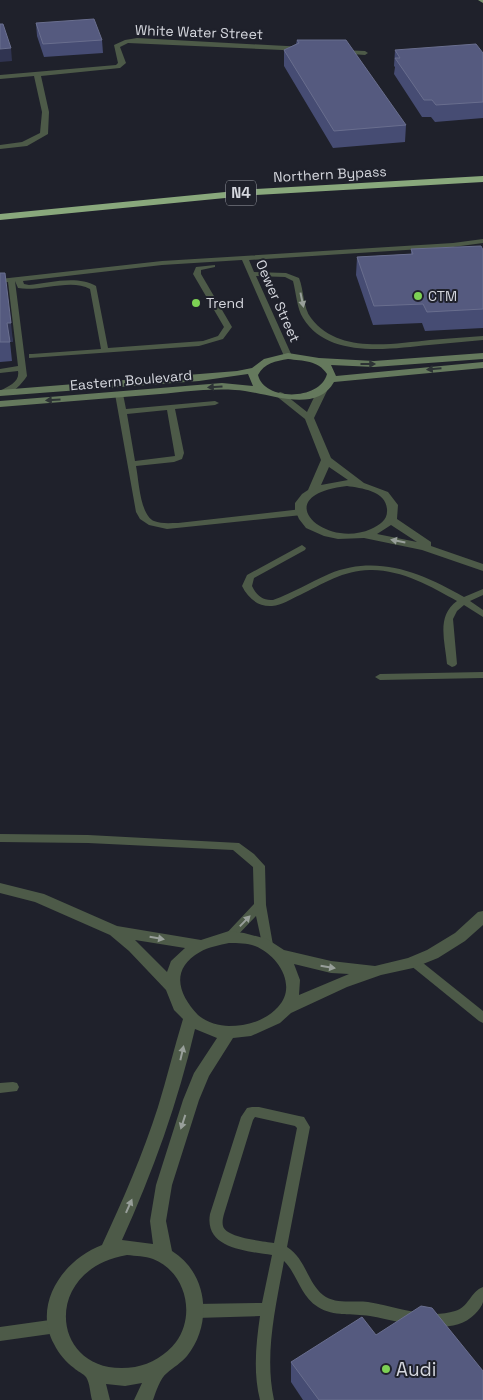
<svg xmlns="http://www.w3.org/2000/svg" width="483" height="1400" font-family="'Space Grotesk',sans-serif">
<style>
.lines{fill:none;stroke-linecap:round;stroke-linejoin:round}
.lane{fill:#4d5a48;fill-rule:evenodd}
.street{fill:#4d5a48;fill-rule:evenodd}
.secondary{fill:#65795d;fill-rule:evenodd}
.primary{fill:#78916d;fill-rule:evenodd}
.highway{fill:#89a87c;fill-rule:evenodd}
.wall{fill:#464c73}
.shaded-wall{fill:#303451}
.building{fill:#555a7f;stroke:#696e8e}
.oneway{fill:#989f9a}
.oneway2{fill:#2d3335}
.poi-dot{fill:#7dd154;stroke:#1f212b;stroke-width:2}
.labels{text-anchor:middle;stroke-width:4;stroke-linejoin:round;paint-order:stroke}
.far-street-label{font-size:14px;fill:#d5d7de;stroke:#1f212b}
.far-poi-label{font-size:14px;fill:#d5d7de;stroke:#1f212b;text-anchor:start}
.shield{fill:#1f212b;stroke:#9ea0a8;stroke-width:1}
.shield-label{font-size:15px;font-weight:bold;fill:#d5d7de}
.near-poi-label{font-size:19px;fill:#d5d7de;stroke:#1f212b;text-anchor:start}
</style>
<rect width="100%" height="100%" fill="#1f212b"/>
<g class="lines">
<!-- lane -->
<g class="lane">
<path d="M483 239V243L453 247 249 260 254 272 286 273 299 278C304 290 303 308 311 318 338 354 391 344 430 340 447 339 465 337 483 336V340C465 342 447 343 429 345 389 349 328 359 303 318 297 309 296 292 293 281L285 277 256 276 292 356 288 358 284 356 242 260 162 265 23 281 24 284 29 285C49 283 77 275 96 286L108 348 203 341 218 336 224 327 193 274 196 267 215 265V267L201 270V274L232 327 223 339 199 346 29 358V354H32L101 349 90 289C71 278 40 292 18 288L15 281 27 376C21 385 11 396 0 394V391C9 386 20 382 18 371L0 373V369L18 366 8 282 0 283V279L162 261 453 243Z"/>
<path d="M116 392H119L123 394 126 409 215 401 219 403 215 405 175 409 184 453 182 459 174 462 136 466C139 481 140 515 154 521 161 524 170 523 178 523L302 509 306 512 302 515 167 529 149 525 140 519 136 512 115 394ZM167 410 175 456 135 461 127 414Z"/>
<path d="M302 545 306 548 305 550 254 578 252 586C256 595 263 601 273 600 293 593 310 582 329 574 378 554 421 573 464 597L483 589V595L470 601 483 610V617L464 605 457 611 453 619 457 664 455 666 452 667 447 664C445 641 436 616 457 601 432 587 402 570 372 570 346 569 322 584 300 595 291 599 282 605 272 606 258 607 248 598 242 586L247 575Z"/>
<polygon points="483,672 483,678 380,680 375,677 380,674"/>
<polygon points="0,834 88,835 239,843 254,854 265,866 266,905 273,945 271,948 267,949 263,948 256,916 233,940 229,941 225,940 223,937 254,904 253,867 233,850 88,843 0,842"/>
<polygon points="414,957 418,959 483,1011 483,1023 479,1021 410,965 408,962 410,959"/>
<polygon points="13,1082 17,1083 19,1087 17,1091 0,1093 0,1083"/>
<path d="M252 1107H259L299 1116 304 1117 310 1127 287 1247C306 1259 307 1282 323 1295 336 1305 353 1300 368 1302 396 1306 427 1320 455 1311 468 1308 471 1291 483 1287 483 1291 483 1297 483 1302 482 1306 478 1311 475 1314 451 1339 399 1321 370 1316 352 1313 334 1317 318 1307 300 1296 298 1275 284 1261 276 1306 264 1354 274 1400H260C253 1372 256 1344 260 1316L196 1318 191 1316 189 1311 191 1306 196 1304 262 1303 272 1255C247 1251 204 1249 210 1214L241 1117 247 1108ZM255 1117 295 1126 297 1128 274 1243C263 1241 226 1238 223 1226 222 1222 223 1218 224 1214L253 1120Z"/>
<polygon points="57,1319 62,1321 64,1326 62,1331 57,1333 0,1341 0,1327"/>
</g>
<!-- street -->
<g class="street">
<polygon points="137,38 305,47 308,49 305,51 128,43 120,47 126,63 120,68 41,76 49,112 48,134 27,146 0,149 0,145 22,142 40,133 42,112 34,76 0,79 0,75 116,65 118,63 114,45 125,40"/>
<polygon points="340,50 365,51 368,53 365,55 338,53 338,51"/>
<path d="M322 388 327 391 314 418 331 458 364 483 388 492 398 505 397 519 431 542V546L483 564V571L422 550 364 538 338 539 324 536 306 528 299 519 295 510V503L302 494 308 490 321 460 305 419 275 395 280 392 283 393 307 412 317 391ZM329 467 348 480 321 485ZM347 486C361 488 386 491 387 509 388 520 380 525 371 529 324 550 266 495 347 486ZM391 525 417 542 377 534Z"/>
<path d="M0 883 44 894 117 926 201 940 229 931 244 933 267 939 284 950 331 961 375 966 408 958 427 950 455 933 478 912 483 911V925L465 941 438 958 413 968 381 975 347 987 291 1013 280 1023 251 1036 233 1038 209 1076 199 1100 172 1185 166 1221 172 1251C208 1273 213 1324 187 1356 181 1363 174 1367 167 1373 160 1378 156 1392 153 1400H134L142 1383 125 1386 106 1384 110 1400H92C90 1393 90 1383 86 1377 84 1374 77 1371 74 1368 66 1362 59 1354 54 1344 32 1304 64 1259 102 1245 123 1200 143 1154 158 1107 167 1078 174 1048 183 1019L174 1010 166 990 129 951 110 935 35 902 0 893ZM135 940 185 948 171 961 167 972ZM229 943C238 943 247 943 255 946 278 955 298 986 278 1007 265 1021 247 1026 229 1026 219 1026 206 1022 198 1015 178 994 170 969 200 952 208 947 220 945 229 943ZM294 964 331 973 349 974 299 995 300 980ZM195 1029 217 1038 194 1073 183 1100 156 1185 150 1221 153 1244 122 1240C153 1172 178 1102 195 1029ZM127 1255C136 1256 145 1256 153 1259 186 1272 196 1315 176 1342 166 1355 151 1364 135 1367 51 1380 38 1270 127 1255Z"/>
</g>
<!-- secondary -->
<path class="secondary" d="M288 353 319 358 374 361 483 353V359L374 367 331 365 336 376 483 362V368L334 382C315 416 265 391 235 390 207 388 177 393 148 395 99 399 49 403 0 407V401L222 383 253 386 248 374 199 381 0 396V390L237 371 252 368 264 359ZM288 359C303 361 318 360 327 374 320 401 264 401 258 375 264 363 276 361 288 359Z"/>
<!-- primary -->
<polygon class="primary" points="478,0 483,0 483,3"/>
<!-- highway -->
<polygon class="highway" points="483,176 483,182 256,195 0,220 0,214 256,189"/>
</g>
<!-- wall -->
<g class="wall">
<polygon points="36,23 102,40 103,53 44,57 37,36"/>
<polygon points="297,40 406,125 405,142 333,148 284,66 284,50 296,44"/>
<polygon points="395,50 483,53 483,118 435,122 431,117 422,117 394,74 395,67 394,66"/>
<polygon points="411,249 483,250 483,328 425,331 422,323 373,325 356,275 357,257 411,254"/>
<polygon points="0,273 13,342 10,342 12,361 0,362"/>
<polygon points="376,1335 483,1400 303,1400 291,1382 291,1362"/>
</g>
<!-- shaded-wall -->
<g class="shaded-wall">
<polygon points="11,48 12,61 0,62 0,49"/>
<polygon points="7,323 11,323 13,342 10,342"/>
</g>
<!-- building -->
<g class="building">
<polygon points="94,19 102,40 43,44 36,23"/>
<polygon points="0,24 3,24 11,48 0,49"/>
<polygon points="297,40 346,40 406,125 334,131 284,50 299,43"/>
<polygon points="476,44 483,53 483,102 436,105 432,100 424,100 395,58 400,58 395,50"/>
<polygon points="481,246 483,250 483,309 427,312 423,304 374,306 357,257 413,254 411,249"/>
<polygon points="0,273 5,273 11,323 7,323 10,342 0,342"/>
<polygon points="421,1306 432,1308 483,1371 483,1400 319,1400 291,1362 362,1317 376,1335"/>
</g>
<!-- one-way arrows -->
<defs><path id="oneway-solid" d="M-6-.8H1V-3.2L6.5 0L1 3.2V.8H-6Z" transform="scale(1.25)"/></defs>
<g class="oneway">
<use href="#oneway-solid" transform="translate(302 300) rotate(78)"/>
<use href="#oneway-solid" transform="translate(398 541) rotate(-169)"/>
<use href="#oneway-solid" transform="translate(245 921) rotate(-46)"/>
<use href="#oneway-solid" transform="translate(157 938) rotate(10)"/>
<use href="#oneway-solid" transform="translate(328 967) rotate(9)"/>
<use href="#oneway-solid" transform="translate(182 1053) rotate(-77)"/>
<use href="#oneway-solid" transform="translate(183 1122) rotate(108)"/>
<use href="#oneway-solid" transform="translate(129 1206) rotate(-66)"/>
</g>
<g class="oneway2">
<use href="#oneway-solid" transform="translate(368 364)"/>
<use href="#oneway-solid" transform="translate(434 369) rotate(175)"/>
<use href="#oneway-solid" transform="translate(215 387) rotate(176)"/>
<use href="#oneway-solid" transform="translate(53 400) rotate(176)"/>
</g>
<!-- markers -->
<g class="poi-dot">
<circle cx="418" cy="296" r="5"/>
<circle cx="196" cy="303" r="5"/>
<circle cx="386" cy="1369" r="5"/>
</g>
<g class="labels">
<!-- far-street labels -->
<g class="far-street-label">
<text transform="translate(199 32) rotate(2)" y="5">White Water Street</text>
<text transform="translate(330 174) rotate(-3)" y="5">Northern Bypass</text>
<text transform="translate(278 301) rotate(66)" y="5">Oewer Street</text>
<text transform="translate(131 380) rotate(-5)" y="5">Eastern Boulevard</text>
</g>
<!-- far-poi labels -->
<g class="far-poi-label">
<text x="428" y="301">CTM</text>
<text x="206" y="308">Trend</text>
</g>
<!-- shield labels -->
<rect class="shield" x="226" y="180.5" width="30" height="25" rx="4"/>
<g class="shield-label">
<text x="241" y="198">N4</text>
</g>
<!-- near-poi labels -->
<g class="near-poi-label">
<text x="396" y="1376">Audi</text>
</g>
</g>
</svg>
